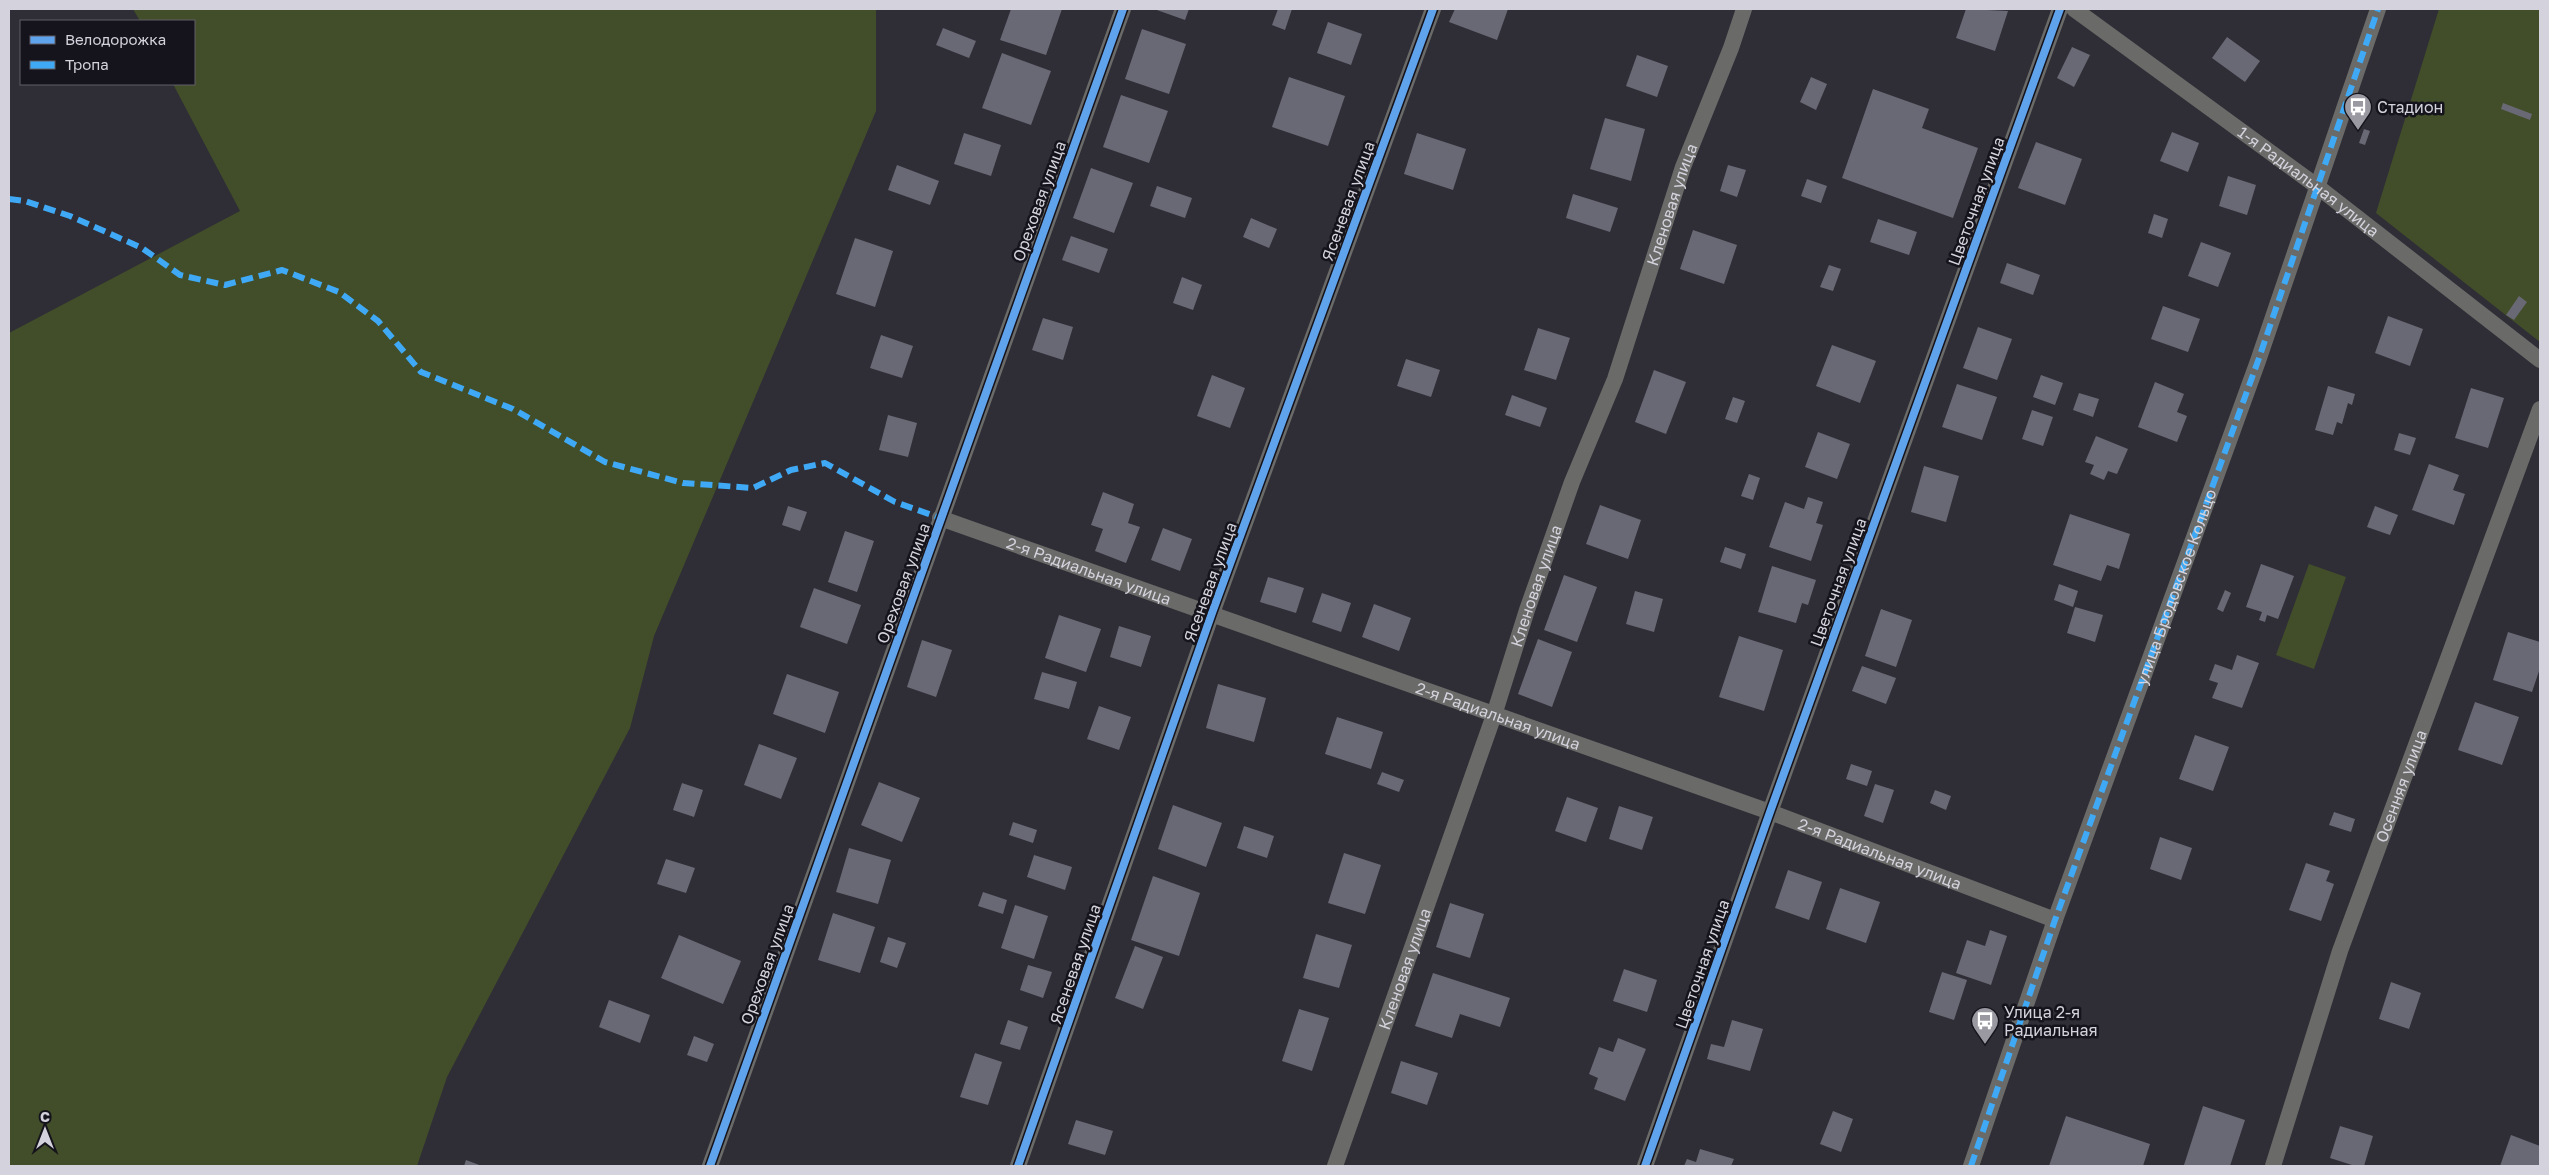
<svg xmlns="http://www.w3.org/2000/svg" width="2549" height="1175" font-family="'Golos Text',sans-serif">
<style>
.green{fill:#424e29}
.building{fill:#696975}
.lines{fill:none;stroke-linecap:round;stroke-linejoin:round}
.street{stroke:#6a6a68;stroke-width:16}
.quiet{stroke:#3fa9f5;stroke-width:6;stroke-dasharray:12 6;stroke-linecap:butt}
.cycleway-casing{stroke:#15131b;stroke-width:11}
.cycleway{stroke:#60a3ed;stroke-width:8}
.labels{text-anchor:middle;stroke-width:5;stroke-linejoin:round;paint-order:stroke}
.poi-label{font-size:16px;fill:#d4d2dc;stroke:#15131b;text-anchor:start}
.street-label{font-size:16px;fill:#d4d2dc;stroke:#15131b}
</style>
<rect width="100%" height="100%" fill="#2f2e36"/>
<!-- green -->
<g class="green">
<polygon points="133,9 876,9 876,111 654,636 630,728 447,1077 417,1166 9,1166 9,333 240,211 173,84 194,84 194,21 140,21"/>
<polygon points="2439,9 2540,9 2540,342 2376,213"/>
<polygon points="2309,564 2346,577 2314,669 2276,655"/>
</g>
<!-- building -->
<g class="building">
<polygon points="1011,9 1062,9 1046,55 1000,40"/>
<polygon points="1154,9 1189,9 1185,20"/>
<polygon points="1278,9 1292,9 1285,30 1272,25"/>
<polygon points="1455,9 1508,9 1497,40 1449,22"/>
<polygon points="1966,9 2008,11 1995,51 1956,38"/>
<polygon points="1328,22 1362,34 1351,65 1317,53"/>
<polygon points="943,28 976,41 969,58 936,45"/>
<polygon points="1142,29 1186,44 1169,94 1125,79"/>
<polygon points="2227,37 2260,61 2245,82 2212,58"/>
<polygon points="2072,47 2090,55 2074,87 2057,78"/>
<polygon points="1002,53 1051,71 1031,125 982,108"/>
<polygon points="1637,55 1668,66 1657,97 1626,86"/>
<polygon points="1289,77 1345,96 1328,146 1272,127"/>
<polygon points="1811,77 1827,84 1816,110 1800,102"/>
<polygon points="1873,89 1929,109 1922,128 1978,148 1953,218 1842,178"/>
<polygon points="1121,95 1168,111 1149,163 1103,147"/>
<polygon points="2503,103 2532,114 2530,120 2501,109"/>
<polygon points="1605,118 1645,129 1631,181 1590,169"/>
<polygon points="2364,129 2370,131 2365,145 2359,143"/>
<polygon points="2172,132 2199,143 2188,172 2160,161"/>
<polygon points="964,133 1001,145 991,176 954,164"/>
<polygon points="1417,133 1466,149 1453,190 1404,174"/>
<polygon points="2036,142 2082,159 2065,205 2018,188"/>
<polygon points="897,165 939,181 930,205 888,190"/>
<polygon points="1728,165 1746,170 1737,197 1720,191"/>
<polygon points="1091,168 1133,183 1114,233 1073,218"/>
<polygon points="2228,176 2256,185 2247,215 2219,206"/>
<polygon points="1807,179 1827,186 1821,203 1801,196"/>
<polygon points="1157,186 1192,198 1185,218 1150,206"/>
<polygon points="1573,194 1618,208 1610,232 1566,218"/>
<polygon points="2154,214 2168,219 2162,238 2148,233"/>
<polygon points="1251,218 1277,229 1269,248 1243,237"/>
<polygon points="1878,219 1917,232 1909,255 1870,242"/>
<polygon points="1693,230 1737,245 1724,284 1680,269"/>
<polygon points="1071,236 1108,249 1099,273 1062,260"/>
<polygon points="855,238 893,251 875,307 836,294"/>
<polygon points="2201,242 2231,253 2218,287 2188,276"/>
<polygon points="2007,263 2040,275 2033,295 2000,283"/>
<polygon points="1829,265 1841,269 1833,291 1820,287"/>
<polygon points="1182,277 1202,285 1193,310 1173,303"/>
<polygon points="2519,296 2527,302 2514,320 2506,315"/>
<polygon points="2163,306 2200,319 2188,352 2151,339"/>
<polygon points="2388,316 2423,329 2410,366 2375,353"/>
<polygon points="1043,318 1073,327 1063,360 1032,350"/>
<polygon points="1978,327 2012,339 1997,380 1963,368"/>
<polygon points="1538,328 1570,338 1556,380 1524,370"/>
<polygon points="881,335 913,346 902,378 870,368"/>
<polygon points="1832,345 1876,361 1860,403 1816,386"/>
<polygon points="1406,359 1440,370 1431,397 1397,386"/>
<polygon points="1654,370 1686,382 1666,434 1635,422"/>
<polygon points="1212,375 1245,388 1230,428 1197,416"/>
<polygon points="2041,375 2063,383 2055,405 2033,397"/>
<polygon points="2155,382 2184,394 2177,412 2187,416 2177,442 2138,427"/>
<polygon points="1957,384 1997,397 1982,440 1942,427"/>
<polygon points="2328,386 2355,394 2352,405 2348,403 2342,424 2337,422 2333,435 2315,430"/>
<polygon points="2471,388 2504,398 2488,448 2455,438"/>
<polygon points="2079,393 2099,399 2093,417 2073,410"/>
<polygon points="1512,395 1547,408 1540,427 1505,415"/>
<polygon points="1733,397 1745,401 1737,423 1725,419"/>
<polygon points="2032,410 2053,417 2043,446 2022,439"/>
<polygon points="888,415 917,423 908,457 879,450"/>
<polygon points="1818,432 1850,444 1837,479 1805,467"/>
<polygon points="2399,433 2416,438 2410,455 2394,450"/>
<polygon points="2096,436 2128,449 2117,474 2108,471 2104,480 2090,474 2094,465 2085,462"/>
<polygon points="2429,464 2459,475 2453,490 2465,494 2454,525 2412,510"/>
<polygon points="1924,466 1959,476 1946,522 1911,512"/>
<polygon points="1749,474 1760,478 1753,500 1741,496"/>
<polygon points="1103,492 1134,504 1128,523 1140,527 1126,563 1095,551 1103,529 1091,525"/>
<polygon points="1808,497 1823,502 1816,523 1823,525 1811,561 1769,547 1785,502 1804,509"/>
<polygon points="1600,505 1641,520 1628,559 1586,544"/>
<polygon points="788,506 807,512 800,531 782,525"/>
<polygon points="2375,506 2398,515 2390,535 2367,527"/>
<polygon points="2070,514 2130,534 2119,569 2107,565 2101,581 2053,565"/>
<polygon points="1163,528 1192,539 1180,571 1151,560"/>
<polygon points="845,531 874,541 857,592 828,582"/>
<polygon points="1725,547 1746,554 1741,569 1720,562"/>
<polygon points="2261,564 2294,576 2278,619 2267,615 2265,622 2259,620 2262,612 2246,607"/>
<polygon points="1772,566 1816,580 1808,605 1802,603 1796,623 1758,612"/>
<polygon points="1564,575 1597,587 1577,642 1544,630"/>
<polygon points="1268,577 1304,588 1296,613 1260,602"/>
<polygon points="2059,584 2078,591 2073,607 2054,600"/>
<polygon points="814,588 861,605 847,644 800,627"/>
<polygon points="2225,590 2231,593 2223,612 2217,609"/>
<polygon points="1635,591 1663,599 1654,632 1626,624"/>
<polygon points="1322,593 1351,603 1341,632 1312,622"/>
<polygon points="1374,604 1411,618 1399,651 1362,637"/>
<polygon points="2075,607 2103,615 2095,642 2067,633"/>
<polygon points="1881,609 1912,620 1896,667 1865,656"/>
<polygon points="1059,615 1101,629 1086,672 1045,658"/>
<polygon points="1119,626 1151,636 1141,667 1110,657"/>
<polygon points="2508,632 2540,642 2540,668 2532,692 2493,680"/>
<polygon points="1739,636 1783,650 1764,711 1719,697"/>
<polygon points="1538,639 1572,652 1552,707 1518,694"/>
<polygon points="922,640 952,650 936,697 907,687"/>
<polygon points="2237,655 2259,663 2242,708 2212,698 2218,683 2209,680 2215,664 2232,670"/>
<polygon points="1862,666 1896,678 1886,704 1852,691"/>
<polygon points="1042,672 1077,682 1069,709 1034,699"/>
<polygon points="787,674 839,692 825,733 773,714"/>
<polygon points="1218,684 1266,698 1254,742 1206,728"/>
<polygon points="2475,702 2519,717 2502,765 2458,750"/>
<polygon points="1099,706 1131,717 1119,750 1087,739"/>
<polygon points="1337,717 1383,732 1371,769 1325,754"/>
<polygon points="2195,735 2229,747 2213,791 2179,779"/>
<polygon points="759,744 797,758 781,799 744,785"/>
<polygon points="1851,764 1872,771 1867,786 1846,779"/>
<polygon points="1382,772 1404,780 1399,792 1377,784"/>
<polygon points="879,782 920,798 902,842 861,825"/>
<polygon points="682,783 703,790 694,817 673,810"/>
<polygon points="1875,784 1894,790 1883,823 1864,816"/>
<polygon points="1935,790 1951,796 1946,810 1930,803"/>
<polygon points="1567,797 1598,808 1586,842 1555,831"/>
<polygon points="1173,805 1222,823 1206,867 1158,849"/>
<polygon points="1619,806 1653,817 1642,850 1609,839"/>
<polygon points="2334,812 2355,819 2351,832 2329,825"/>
<polygon points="1013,822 1037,830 1033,843 1009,835"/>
<polygon points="1244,826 1274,836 1267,858 1237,848"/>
<polygon points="2160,837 2192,848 2181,880 2150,869"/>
<polygon points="849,848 891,860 878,904 836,892"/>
<polygon points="1344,853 1381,865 1365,914 1328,903"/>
<polygon points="1034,855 1072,867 1065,890 1027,877"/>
<polygon points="666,859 695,868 686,893 657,884"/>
<polygon points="2306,863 2330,871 2326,881 2334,884 2321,921 2289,910"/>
<polygon points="1788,870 1822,882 1809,920 1775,908"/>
<polygon points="1153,876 1200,893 1179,956 1131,940"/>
<polygon points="1840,888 1880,902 1866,943 1826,929"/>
<polygon points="983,892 1007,900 1003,914 978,906"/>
<polygon points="1450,903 1484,914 1470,958 1436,947"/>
<polygon points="1015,905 1048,916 1034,959 1001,948"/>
<polygon points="833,913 875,927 860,973 818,960"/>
<polygon points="1990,930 2007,936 1991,985 1956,973 1967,940 1985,946"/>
<polygon points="1316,934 1352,945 1339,988 1303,978"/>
<polygon points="679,935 741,961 723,1004 661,978"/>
<polygon points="888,937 906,943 897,968 880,962"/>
<polygon points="1135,946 1163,957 1143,1009 1115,998"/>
<polygon points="1028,965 1052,972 1043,998 1020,990"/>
<polygon points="1624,969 1657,980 1647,1012 1613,1001"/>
<polygon points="1942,972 1967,980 1954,1020 1929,1012"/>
<polygon points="1433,973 1510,998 1500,1027 1460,1014 1452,1038 1415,1026"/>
<polygon points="2391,982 2421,993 2409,1029 2379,1019"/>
<polygon points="609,1000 650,1015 640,1043 599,1027"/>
<polygon points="1299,1009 1329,1018 1312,1071 1282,1061"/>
<polygon points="1008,1020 1028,1027 1020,1050 1000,1044"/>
<polygon points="1732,1020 1763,1029 1750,1071 1707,1059 1711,1044 1724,1047"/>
<polygon points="694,1036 714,1044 707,1062 687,1055"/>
<polygon points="1618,1038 1646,1049 1625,1101 1594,1089 1598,1078 1589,1074 1599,1047 1613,1052"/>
<polygon points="975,1053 1002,1062 988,1105 960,1097"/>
<polygon points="1401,1061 1438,1073 1427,1105 1391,1093"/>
<polygon points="2203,1106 2245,1120 2230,1166 2184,1165"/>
<polygon points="1833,1111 1853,1119 1841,1152 1820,1144"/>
<polygon points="2066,1116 2150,1144 2143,1166 2049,1166"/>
<polygon points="1076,1120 1113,1131 1105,1155 1068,1144"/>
<polygon points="2340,1126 2373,1136 2364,1166 2355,1166 2330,1158"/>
<polygon points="2511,1135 2540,1146 2540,1166 2500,1166"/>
<polygon points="1700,1149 1734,1159 1731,1166 1684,1166 1687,1159 1696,1162"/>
<polygon points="466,1160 482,1166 464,1166"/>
</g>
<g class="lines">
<!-- street -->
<g class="street">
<path id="s1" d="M2074 9 2318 187 2540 360"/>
<path id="s2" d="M940 518 1770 812 2055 920"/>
<polyline points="710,1166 1123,9"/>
<polyline points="1018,1166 1212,613 1433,9"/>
<path id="s3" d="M1335 1166 1494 715 1527 610 1572 482 1615 379 1683 167 1731 48 1744 9"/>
<polyline points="1645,1166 1770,812 2060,9"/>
<path id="s4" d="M1971 1166 2055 920 2258 361 2378 9"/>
<path id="s5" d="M2273 1166 2340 951 2540 409"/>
</g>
<!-- quiet -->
<g class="quiet">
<polyline points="9,199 25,201 70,216 142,248 180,275 225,285 282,270 339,292 378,321 421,372 513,409 605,462 683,483 753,488 791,470 825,463 895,502 940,518"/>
<polyline points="1971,1166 2055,920 2258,361 2378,9"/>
</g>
<defs>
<g id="cycleway">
<polyline points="710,1166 1123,9"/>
<polyline points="1018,1166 1212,613 1433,9"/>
<polyline points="1645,1166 1770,812 2060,9"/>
</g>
</defs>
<!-- cycleway casing -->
<use href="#cycleway" class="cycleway-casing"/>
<!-- cycleway -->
<use href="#cycleway" class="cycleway"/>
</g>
<!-- icons -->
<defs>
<symbol id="bus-pin" viewBox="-11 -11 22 30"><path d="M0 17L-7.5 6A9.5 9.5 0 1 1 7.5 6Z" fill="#9a99a2" stroke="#15131b"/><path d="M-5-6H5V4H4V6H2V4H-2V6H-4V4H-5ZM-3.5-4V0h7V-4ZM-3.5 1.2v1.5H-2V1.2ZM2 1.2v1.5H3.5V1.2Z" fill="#fff"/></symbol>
</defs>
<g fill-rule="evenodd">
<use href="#bus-pin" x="2342" y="91" width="32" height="43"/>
<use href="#bus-pin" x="1969" y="1005" width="32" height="43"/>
</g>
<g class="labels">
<!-- poi labels -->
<g class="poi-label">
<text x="2377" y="113">Стадион</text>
<text x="2004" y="1018">Улица 2-я<tspan x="2004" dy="18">Радиальная</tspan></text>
</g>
<!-- street labels -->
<g class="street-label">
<text dy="6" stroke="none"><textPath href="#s1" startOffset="291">1-я Радиальная улица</textPath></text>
<text transform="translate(1039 201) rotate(-70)" y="6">Ореховая улица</text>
<text transform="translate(1348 201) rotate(-70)" y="6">Ясеневая улица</text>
<text transform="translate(1976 201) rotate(-70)" y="6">Цветочная улица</text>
<text dy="6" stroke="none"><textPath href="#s3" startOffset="1019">Кленовая улица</textPath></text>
<text dy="6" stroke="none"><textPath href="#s2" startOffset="158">2-я Радиальная улица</textPath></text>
<text transform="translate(1210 582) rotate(-70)" y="6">Ясеневая улица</text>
<text transform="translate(1838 582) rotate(-70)" y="6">Цветочная улица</text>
<text transform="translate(903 583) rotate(-70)" y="6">Ореховая улица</text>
<text dy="6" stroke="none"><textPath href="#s3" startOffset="614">Кленовая улица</textPath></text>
<text dy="6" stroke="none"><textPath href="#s4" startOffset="614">улица Бродовское Кольцо</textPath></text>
<text dy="6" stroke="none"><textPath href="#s2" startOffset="592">2-я Радиальная улица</textPath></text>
<text dy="6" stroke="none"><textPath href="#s5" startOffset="401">Осенняя улица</textPath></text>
<text dy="6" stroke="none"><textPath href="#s2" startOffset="998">2-я Радиальная улица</textPath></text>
<text transform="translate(767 964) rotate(-70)" y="6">Ореховая улица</text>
<text transform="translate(1075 964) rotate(-71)" y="6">Ясеневая улица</text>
<text transform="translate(1702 964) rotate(-71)" y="6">Цветочная улица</text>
<text dy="6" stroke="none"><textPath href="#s3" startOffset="209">Кленовая улица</textPath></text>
</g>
</g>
<!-- border -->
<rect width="2549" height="1175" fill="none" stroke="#d4d2dc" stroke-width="20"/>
<!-- legend -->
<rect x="20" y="20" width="175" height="65" fill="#15131b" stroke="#615f68"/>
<rect x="30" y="36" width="25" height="8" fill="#60a3ed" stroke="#615f68"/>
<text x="65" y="45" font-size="15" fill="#d4d2dc">Велодорожка</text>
<rect x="30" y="61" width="25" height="8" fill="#3fa9f5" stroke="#615f68"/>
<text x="65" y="70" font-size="15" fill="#d4d2dc">Тропа</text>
<!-- north arrow -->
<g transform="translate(45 1130)" stroke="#15131b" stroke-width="4" paint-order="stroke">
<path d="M0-4L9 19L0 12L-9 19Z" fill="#d4d2dc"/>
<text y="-8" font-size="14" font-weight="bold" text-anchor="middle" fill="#d4d2dc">С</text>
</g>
</svg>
